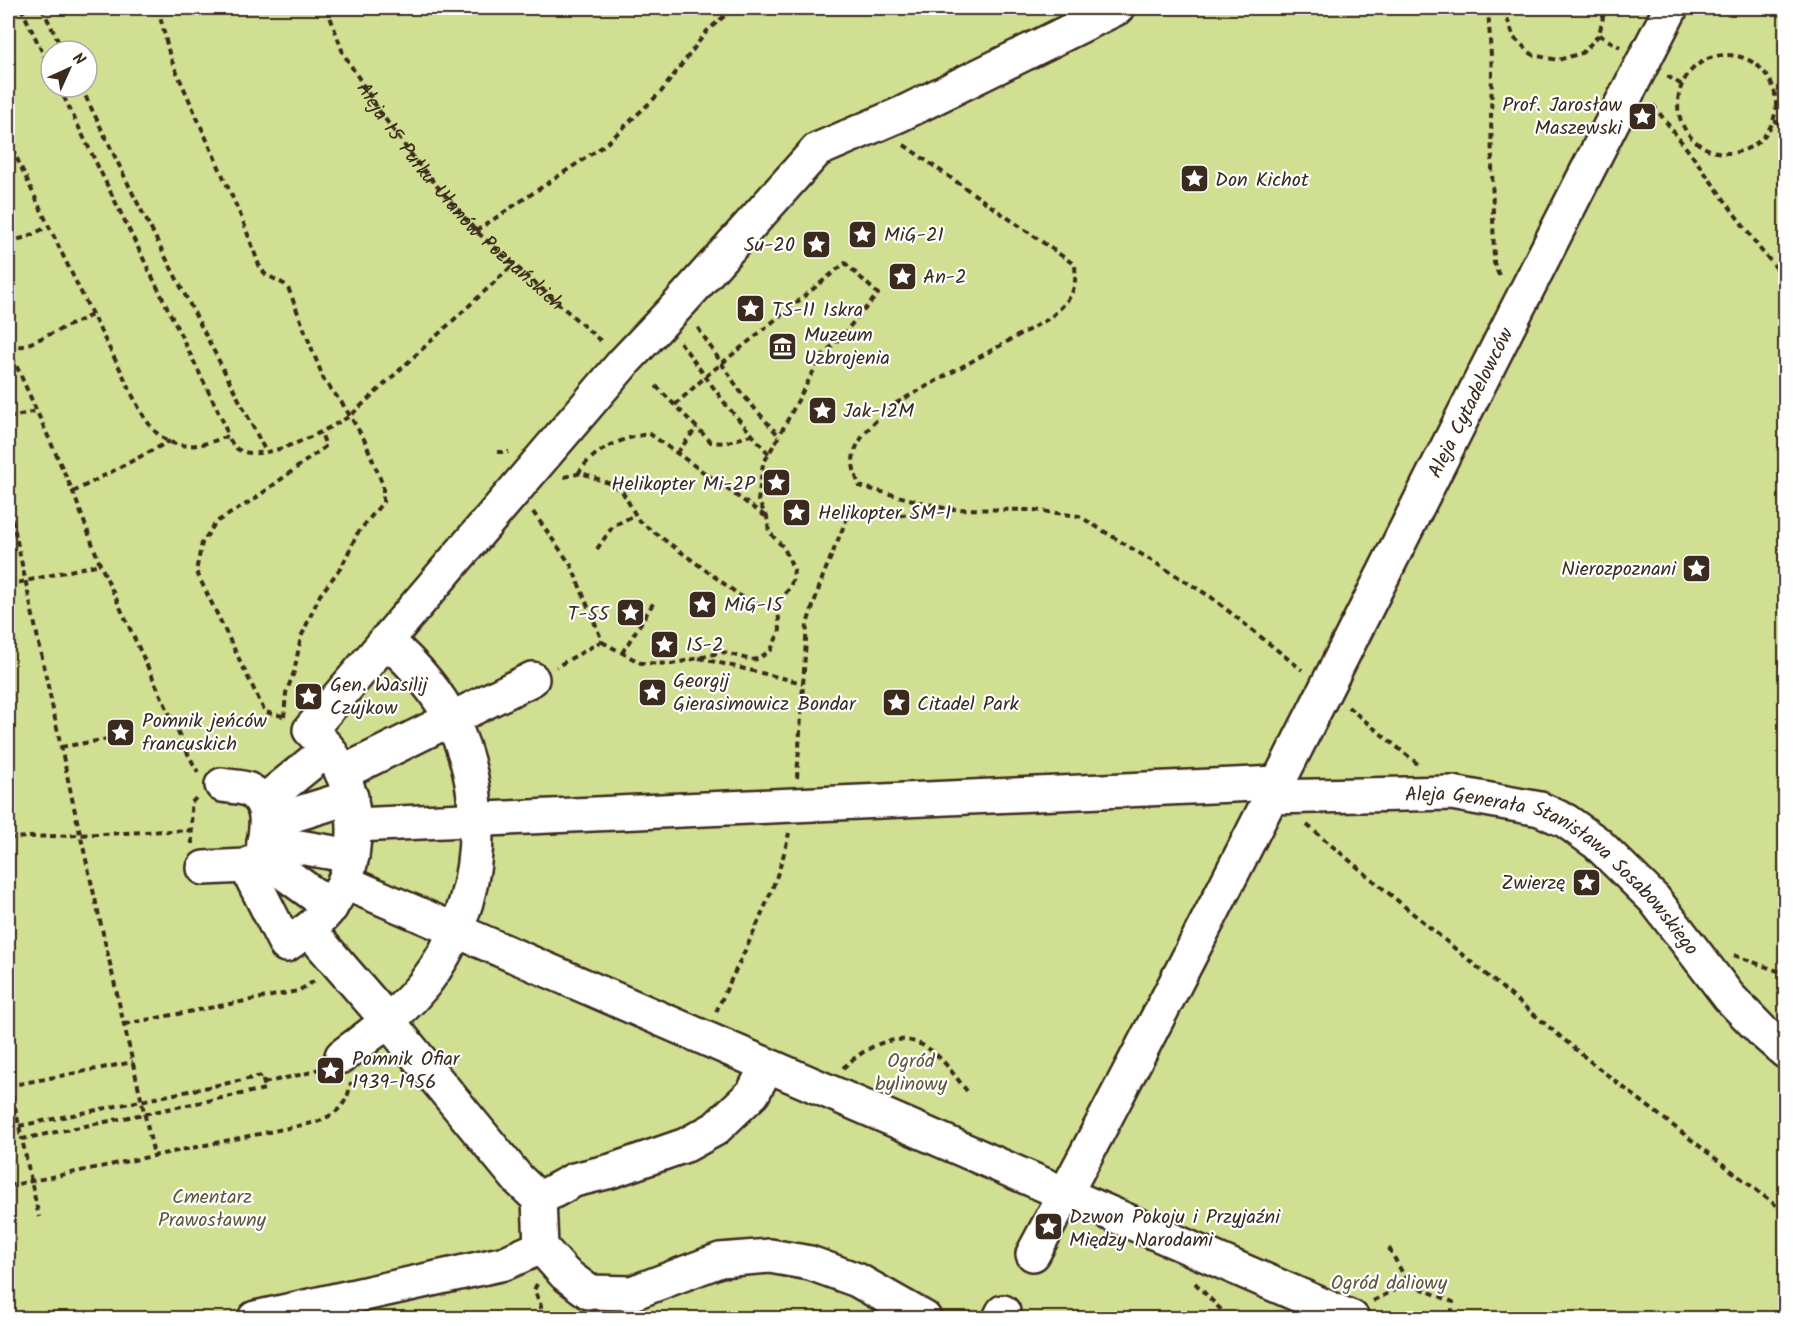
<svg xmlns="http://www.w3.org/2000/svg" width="1793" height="1326" font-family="Kalam,sans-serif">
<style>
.green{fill:#d1df93;stroke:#868458;stroke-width:1.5;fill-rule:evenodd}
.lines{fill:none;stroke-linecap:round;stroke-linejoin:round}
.minor-casing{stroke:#3b2a1e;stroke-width:38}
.path{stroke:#3b2a1e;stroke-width:4;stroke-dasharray:6 4.5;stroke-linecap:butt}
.minor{stroke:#fff;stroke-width:33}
.labels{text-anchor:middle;stroke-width:4.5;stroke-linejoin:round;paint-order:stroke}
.poi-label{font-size:20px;fill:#3b2a1e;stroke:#fff;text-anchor:start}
.street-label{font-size:20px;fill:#3b2a1e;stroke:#fff}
.park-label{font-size:20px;fill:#60573b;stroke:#fff}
</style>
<rect width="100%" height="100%" fill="#faebe2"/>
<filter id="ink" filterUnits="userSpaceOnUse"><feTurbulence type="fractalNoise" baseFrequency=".0167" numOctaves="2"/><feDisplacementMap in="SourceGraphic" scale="12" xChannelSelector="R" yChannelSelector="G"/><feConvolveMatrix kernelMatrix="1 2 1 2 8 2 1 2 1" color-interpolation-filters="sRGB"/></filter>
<g filter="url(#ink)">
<!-- green -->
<path class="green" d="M8 8H1785V1318H8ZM51 51H87V87H51Z"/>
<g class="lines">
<defs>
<g id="minor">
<polyline points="342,773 532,679"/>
<path id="s2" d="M1270 797 1452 793 1540 809 1566 821 1597 843 1654 899 1729 997 1764 1033 1786 1052"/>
<polyline points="263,802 328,749"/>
<polyline points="267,823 351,797"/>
<polyline points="355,825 1277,783"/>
<polyline points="264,841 352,856"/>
<polyline points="262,857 331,907"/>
<path d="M246 866 286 945C302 934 319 923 331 906 363 860 361 796 329 750 324 743 316 737 310 730L624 362 681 302 817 150 901 114 1117 8"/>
<path d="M204 868 246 866 262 857C265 835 274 805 251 791 243 786 231 787 222 785"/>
<polyline points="344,882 1352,1318"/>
<polyline points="309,930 388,1021 518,1179 539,1199 541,1247 565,1274 589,1292 632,1293 720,1260 770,1256 810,1263 857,1280 924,1318"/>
<path d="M342 1056C366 1038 391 1020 412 998 480 926 495 810 452 721 437 690 412 663 386 640"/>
<polyline points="539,1199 574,1180 611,1171 686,1145 715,1129 753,1093 767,1066"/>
<path id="s3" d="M1033 1254C1254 843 1456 422 1671 8"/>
<polyline points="255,1318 505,1263 541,1247"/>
<polyline points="1000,1318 1003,1312"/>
</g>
</defs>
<!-- minor casing -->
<use href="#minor" class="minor-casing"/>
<!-- path -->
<g class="path">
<polyline points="21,8 51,70"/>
<polyline points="42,8 63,51"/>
<polyline points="158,8 170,57 243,221 259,265 265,274 284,284 289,290 324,380 344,406 364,439 383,485 383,502 357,534 342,566 320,595 301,637 294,672 286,693 284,717"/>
<path id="s1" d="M327 8 343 53 380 112 419 165 476 231 603 343"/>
<polyline points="1488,8 1492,72 1491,117 1494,263 1500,278"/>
<polyline points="1507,8 1506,15 1514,38 1533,55 1558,60 1582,53 1599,35 1605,8"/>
<polyline points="1599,35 1620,47"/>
<circle cx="1727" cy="104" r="49"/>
<polyline points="1667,76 1682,85"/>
<polyline points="59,87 222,419 228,436"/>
<polyline points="81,87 135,198 266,452"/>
<polyline points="1653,105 1697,162 1760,249 1786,279"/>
<polyline points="1774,121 1786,126"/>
<path d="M8 139C43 215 79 290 118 365 129 386 143 425 163 438 184 452 206 444 228 436 230 440 233 446 236 448 260 467 328 429 350 416L513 265"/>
<path d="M904 145 1075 265C1077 294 1070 299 1050 318L891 406C877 420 853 440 853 462 853 470 857 478 859 486L948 509 1034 510 1079 516 1211 597 1302 670"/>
<polyline points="476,231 605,145 661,92 707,31 729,12 740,8"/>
<polyline points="8,242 27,237 49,226"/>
<polyline points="680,342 727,406 769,454"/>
<polyline points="8,347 73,492 100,564 189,756 198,772"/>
<polyline points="8,347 24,346 92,315"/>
<polyline points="656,386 711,442 725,443 751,435"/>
<polyline points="675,405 705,377 845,263 878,294 837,341 821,357 779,436"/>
<polyline points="8,418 36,411"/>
<polyline points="497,452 509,452"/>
<polyline points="677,453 697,427"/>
<path d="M578 474C592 450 623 437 650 434L765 516"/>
<polyline points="564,477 582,473 613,485 622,491 639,521 746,600 763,605 772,602 782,597 790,588 793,578 794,570 784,548 769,532 767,517 758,501 763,464 779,436 742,394 696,325"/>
<polyline points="73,492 170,441"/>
<polyline points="8,499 73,803 154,1155"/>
<polyline points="533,512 571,565 602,641 556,667"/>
<polyline points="597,549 613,526 635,515"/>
<polyline points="8,585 100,564"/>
<polyline points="602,642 641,663 672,664 723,652 751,660 758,659 771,650 780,630 777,599"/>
<polyline points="622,653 654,602"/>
<polyline points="699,658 803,683"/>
<polyline points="1348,707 1419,765"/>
<polyline points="283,716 265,712 196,571 202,543 216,522 253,500 326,446 321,433"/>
<polyline points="61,747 114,738"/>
<polyline points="797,778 807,624 823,576 850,511 893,516 944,510"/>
<polyline points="1307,825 1592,1063 1786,1213"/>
<polyline points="8,838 192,830"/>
<polyline points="192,844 191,803 197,797"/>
<polyline points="1734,955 1786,974"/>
<path d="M716 1012C742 954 776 895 789 833"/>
<polyline points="125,1024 298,991 316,980"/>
<path d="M843 1068C869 1044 902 1027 933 1052 946 1062 956 1078 967 1091"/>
<polyline points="8,1076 22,1139"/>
<polyline points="264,1083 312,1072 318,1069"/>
<polyline points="8,1086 133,1062"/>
<polyline points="19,1126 262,1076 265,1089 22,1139 39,1217"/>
<polyline points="8,1136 20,1133"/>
<path d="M8 1186 317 1122C338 1113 347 1105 351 1082"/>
<polyline points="1389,1248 1408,1283"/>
<polyline points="1195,1283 1229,1318"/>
<polyline points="537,1284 534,1290 541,1306 540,1318"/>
<polyline points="1373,1301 1408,1283 1453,1302 1451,1318"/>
</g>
<!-- minor -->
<use href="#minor" class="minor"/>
</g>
</g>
<!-- icons -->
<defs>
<symbol id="sight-square" viewBox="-11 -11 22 22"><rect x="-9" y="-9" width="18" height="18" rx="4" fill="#3b2a1e" stroke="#fff"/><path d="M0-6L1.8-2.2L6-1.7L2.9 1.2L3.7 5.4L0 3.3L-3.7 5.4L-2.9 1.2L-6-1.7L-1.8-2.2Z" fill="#fff"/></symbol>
<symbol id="museum-square" viewBox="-11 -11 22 22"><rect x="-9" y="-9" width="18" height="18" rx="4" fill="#3b2a1e" stroke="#fff"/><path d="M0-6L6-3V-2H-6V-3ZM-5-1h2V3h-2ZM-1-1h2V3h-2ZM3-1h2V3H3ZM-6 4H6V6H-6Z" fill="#fff"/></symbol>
</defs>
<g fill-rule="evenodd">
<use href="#sight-square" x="1626" y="100" width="33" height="33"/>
<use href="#sight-square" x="1178" y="162" width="33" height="33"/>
<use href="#sight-square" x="846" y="218" width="33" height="33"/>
<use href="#sight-square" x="800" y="228" width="33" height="33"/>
<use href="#sight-square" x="886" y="260" width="33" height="33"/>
<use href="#sight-square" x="734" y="292" width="33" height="33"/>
<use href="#museum-square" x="766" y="330" width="33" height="33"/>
<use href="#sight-square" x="806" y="394" width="33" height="33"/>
<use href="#sight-square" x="760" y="466" width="33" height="33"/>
<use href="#sight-square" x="780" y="496" width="33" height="33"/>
<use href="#sight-square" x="1680" y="552" width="33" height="33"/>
<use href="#sight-square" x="686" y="588" width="33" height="33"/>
<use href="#sight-square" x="614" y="596" width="33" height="33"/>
<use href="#sight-square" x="648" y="628" width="33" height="33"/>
<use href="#sight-square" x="636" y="676" width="33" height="33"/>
<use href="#sight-square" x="292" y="680" width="33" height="33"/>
<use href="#sight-square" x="880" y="686" width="33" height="33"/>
<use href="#sight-square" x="104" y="716" width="33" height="33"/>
<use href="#sight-square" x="1570" y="866" width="33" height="33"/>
<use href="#sight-square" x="314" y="1054" width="33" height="33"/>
<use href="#sight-square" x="1032" y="1210" width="33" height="33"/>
</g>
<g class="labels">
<!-- poi labels -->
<g class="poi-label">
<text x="1622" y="111" text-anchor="end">Prof. Jarosław<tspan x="1622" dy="23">Maszewski</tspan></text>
<text x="1215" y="186">Don Kichot</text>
<text x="884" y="241">MiG-21</text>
<text x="795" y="251" text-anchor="end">Su-20</text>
<text x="923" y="283">An-2</text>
<text x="772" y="316">TS-11 Iskra</text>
<text x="804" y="341">Muzeum<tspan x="804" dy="23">Uzbrojenia</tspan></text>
<text x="843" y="417">Jak-12M</text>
<text x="755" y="490" text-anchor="end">Helikopter Mi-2P</text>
<text x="818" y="519">Helikopter SM-1</text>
<text x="1676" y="575" text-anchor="end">Nierozpoznani</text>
<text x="724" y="611">MiG-15</text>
<text x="609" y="620" text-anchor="end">T-55</text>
<text x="686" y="651">IS-2</text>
<text x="673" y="687">Georgij<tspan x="673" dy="23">Gierasimowicz Bondar</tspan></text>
<text x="330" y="691">Gen. Wasilij<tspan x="330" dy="23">Czujkow</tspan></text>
<text x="917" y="710">Citadel Park</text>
<text x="142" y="727">Pomnik jeńców<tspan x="142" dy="23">francuskich</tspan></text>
<text x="1565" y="889" text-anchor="end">Zwierzę</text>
<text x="352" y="1065">Pomnik Ofiar<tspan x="352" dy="23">1939-1956</tspan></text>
<text x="1069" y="1223">Dzwon Pokoju i Przyjaźni<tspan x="1069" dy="23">Między Narodami</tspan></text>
</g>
<!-- street labels -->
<g class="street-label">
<text dy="7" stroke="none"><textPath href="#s1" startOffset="234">Aleja 15 Pułku Ułanów Poznańskich</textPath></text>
<text dy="7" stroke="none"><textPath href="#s3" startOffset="957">Aleja Cytadelowców</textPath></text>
<text dy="7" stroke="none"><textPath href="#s2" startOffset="310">Aleja Generała Stanisława Sosabowskiego</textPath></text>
</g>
<!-- park labels -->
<g class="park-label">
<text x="911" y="1067">Ogród<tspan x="911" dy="23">bylinowy</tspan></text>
<text x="212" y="1203">Cmentarz<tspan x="212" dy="23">Prawosławny</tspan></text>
<text x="1389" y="1289">Ogród daliowy</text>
</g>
</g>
<!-- margin -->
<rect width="1793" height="1326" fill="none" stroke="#fff" stroke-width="30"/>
<rect x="15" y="15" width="1763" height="1296" fill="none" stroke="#3b2a1e" stroke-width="2" filter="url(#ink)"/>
<!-- north arrow -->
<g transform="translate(69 69) rotate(45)"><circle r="28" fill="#ffffff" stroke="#b1aaa5" stroke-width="1.5"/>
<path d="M0-4.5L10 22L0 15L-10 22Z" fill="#3b2a1e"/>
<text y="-9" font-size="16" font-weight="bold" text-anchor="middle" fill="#3b2a1e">N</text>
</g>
</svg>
